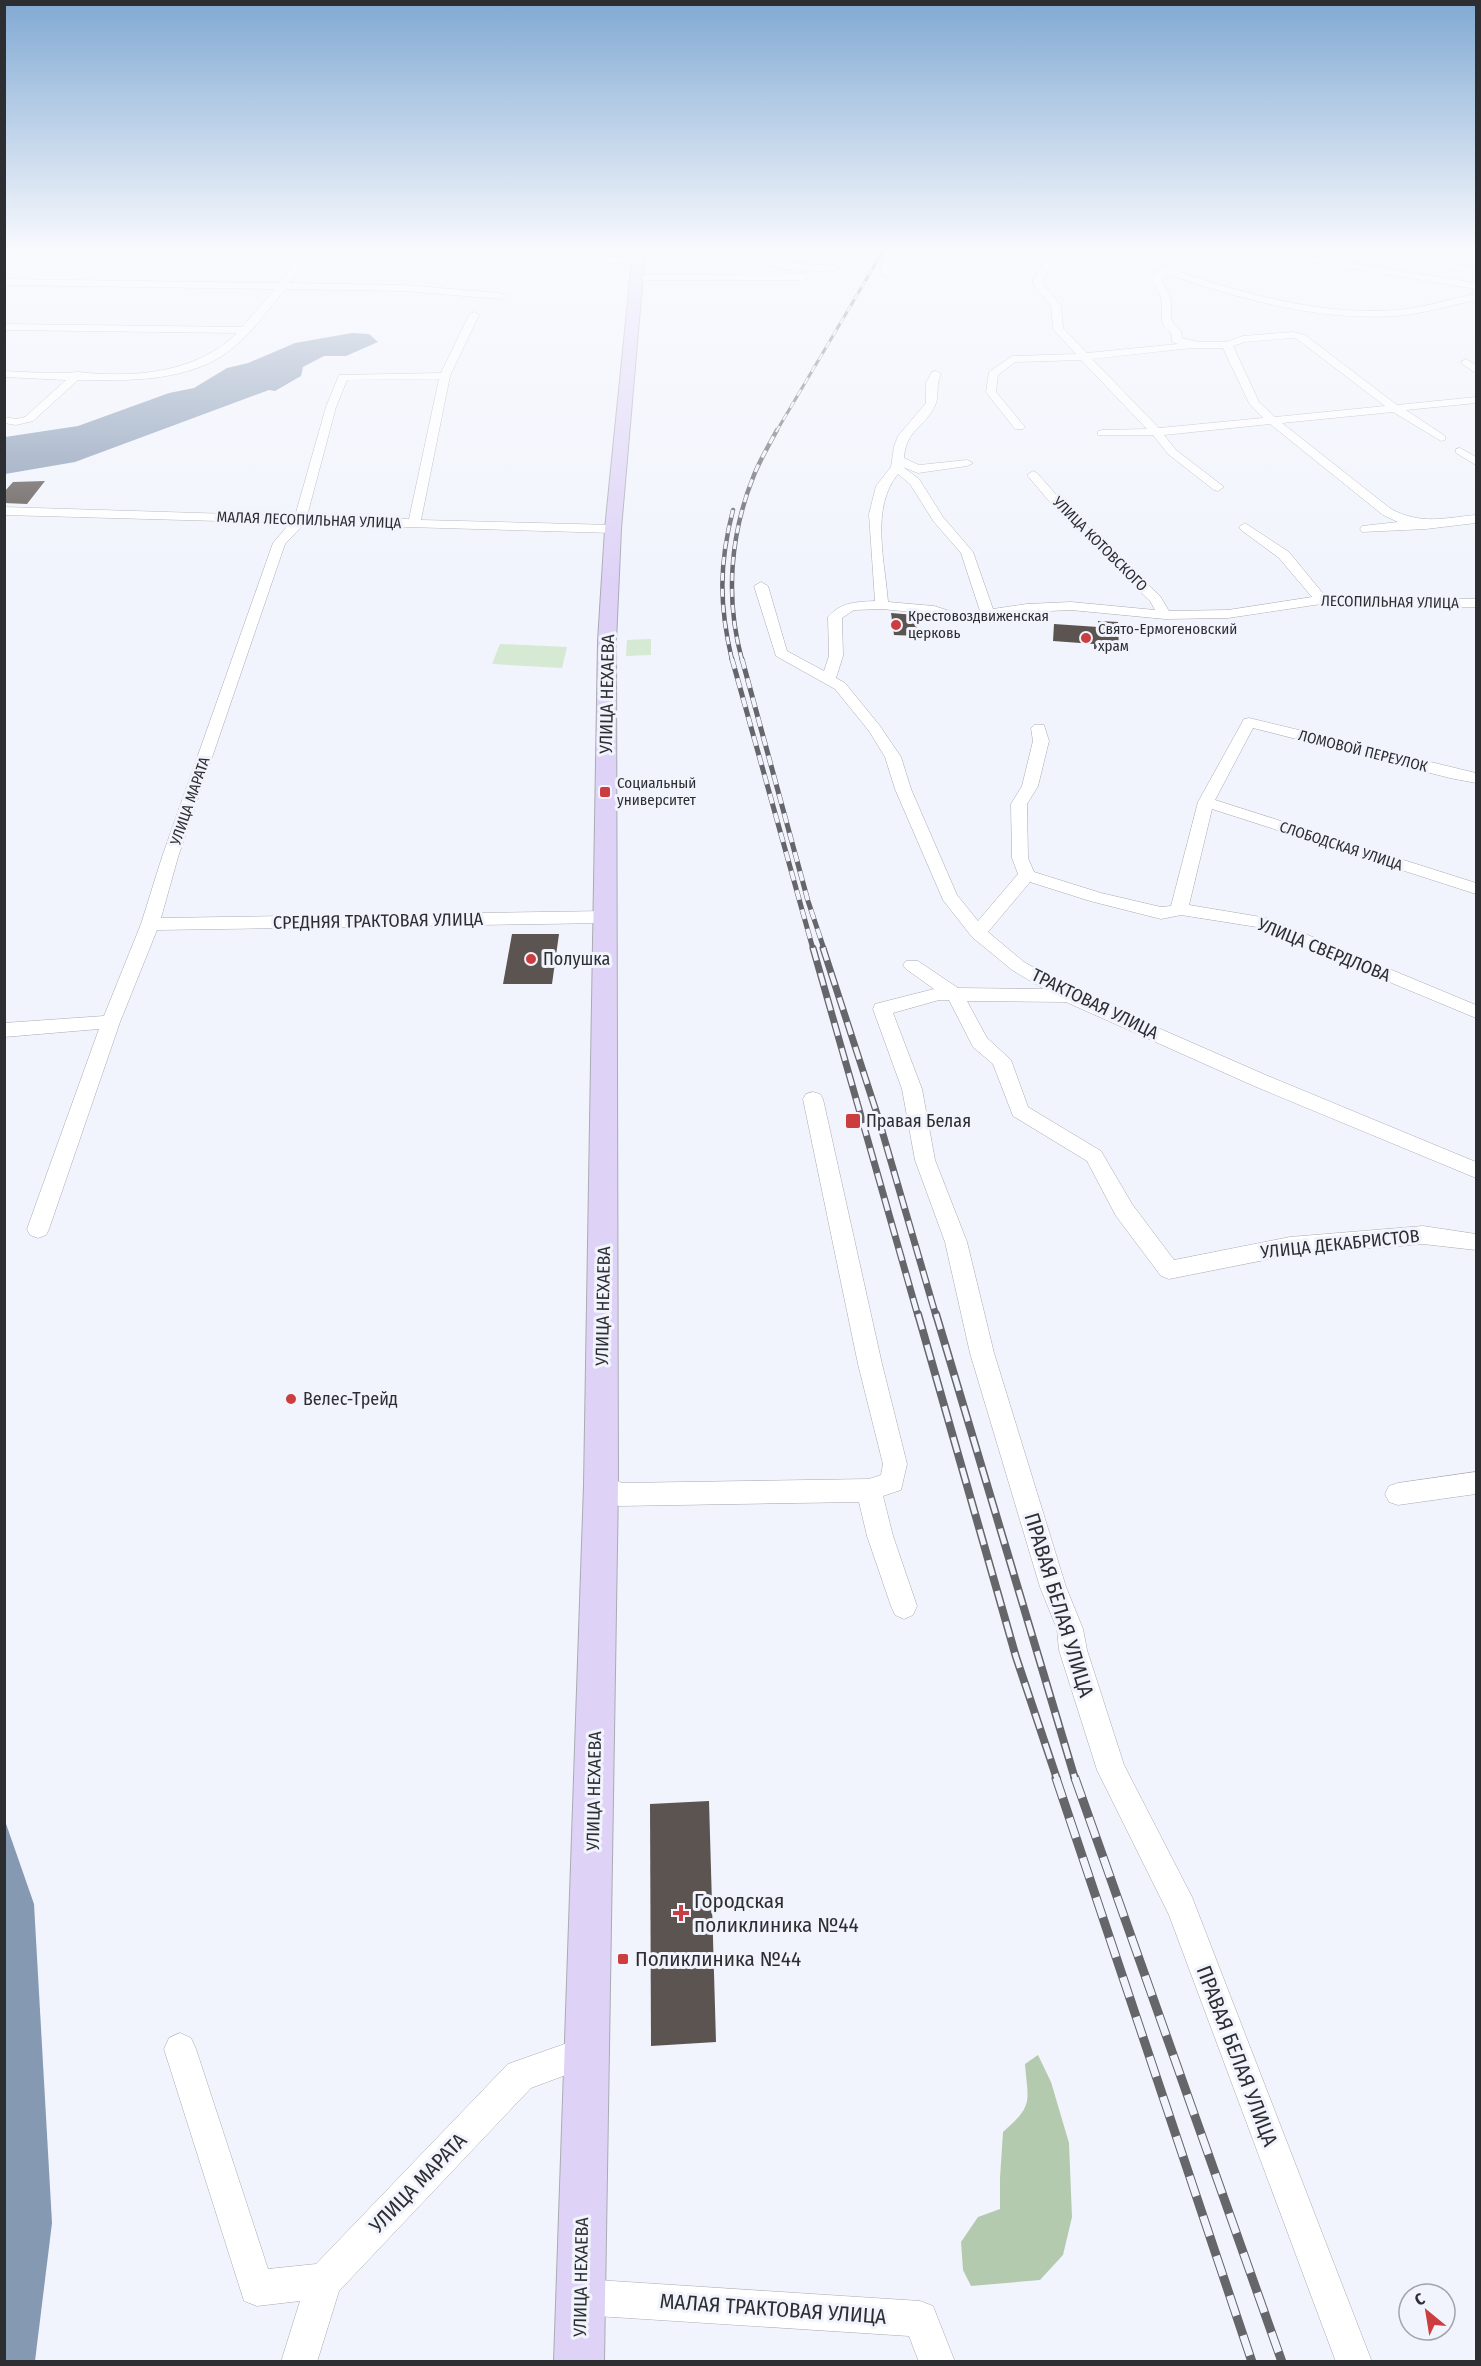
<svg xmlns="http://www.w3.org/2000/svg" width="1481" height="2366" font-family="'Fira Sans Condensed',sans-serif">
<style>
.green{fill:#d6e9d2}
.forest{fill:#b4caaf}
.water{fill:#8699b3}
.building{fill:#5b5450}
.lines{fill:none;stroke-linecap:round;stroke-linejoin:round}
.street-casing{stroke:#a9abb3;stroke-width:1}
.secondary-casing{stroke:#a9abb3;stroke-width:2}
.street{fill:#fff;fill-rule:evenodd}
.secondary{fill:#ded3f6;fill-rule:evenodd}
.rail-far5-casing{stroke:#64666a;stroke-width:3}
.rail-far4-casing{stroke:#64666a;stroke-width:4.5}
.rail-far3-casing{stroke:#64666a;stroke-width:5}
.rail-far2-casing{stroke:#64666a;stroke-width:7}
.rail-far1-casing{stroke:#64666a;stroke-width:8}
.rail-casing{stroke:#64666a;stroke-width:9}
.rail-far5{stroke:#f1f4fc;stroke-width:2;stroke-dasharray:7;stroke-linecap:butt}
.rail-far4{stroke:#f1f4fc;stroke-width:3;stroke-dasharray:8;stroke-linecap:butt}
.rail-far3{stroke:#f1f4fc;stroke-width:4;stroke-dasharray:10;stroke-linecap:butt}
.rail-far2{stroke:#f1f4fc;stroke-width:4.5;stroke-dasharray:13;stroke-linecap:butt}
.rail-far1{stroke:#f1f4fc;stroke-width:5;stroke-dasharray:16;stroke-linecap:butt}
.rail{stroke:#f1f4fc;stroke-width:7;stroke-dasharray:21;stroke-linecap:butt}
.poi-dot{fill:#cc3d3f;stroke:#f1f4fc;stroke-width:2}
.labels{text-anchor:middle;stroke-width:6;stroke-linejoin:round;paint-order:stroke}
.far-street-label{font-size:15px;fill:#2d2e31;stroke:#f1f4fc}
.far-poi-label{font-size:15px;fill:#2d2e31;stroke:#f1f4fc;text-anchor:start}
.street-label{font-size:18px;fill:#2d2e31;stroke:#f1f4fc}
.poi-label{font-size:18px;fill:#2d2e31;stroke:#f1f4fc;text-anchor:start}
.near-street-label{font-size:21px;fill:#2d2e31;stroke:#f1f4fc}
.near-poi-label{font-size:21px;fill:#2d2e31;stroke:#f1f4fc;text-anchor:start}
</style>
<rect width="100%" height="100%" fill="#f1f4fc"/>
<!-- green -->
<g class="green">
<polygon points="651,639 651,655 626,656 627,640"/>
<polygon points="500,644 567,647 562,668 492,664"/>
</g>
<!-- forest -->
<path class="forest" d="M1038 2055 1051 2082 1069 2143 1072 2217 1063 2255 1040 2280 971 2286 963 2270 961 2242 978 2217 1000 2209V2178L1003 2132C1034 2105 1028 2102 1025 2064Z"/>
<!-- water -->
<g class="water">
<polygon points="352,333 369,334 378,342 346,356 324,356 303,367 301,376 275,391 269,390 75,462 5,474 5,437 78,426 169,393 194,388 227,368 248,363 295,343"/>
<polygon points="4,1818 34,1904 52,2223 35,2361 5,2361"/>
</g>
<!-- building -->
<g class="building">
<polygon points="45,481 27,504 4,503 4,492 13,482"/>
<polygon points="891,613 915,615 918,636 894,635"/>
<polygon points="1098,621 1118,622 1119,651 1094,649 1094,644 1053,641 1054,624 1098,627"/>
<polygon points="512,934 559,934 552,984 503,984"/>
<polygon points="709,1801 716,2042 651,2046 650,1804"/>
</g>
<g class="lines">
<defs>
<g id="street">
<polygon points="18,251 27,251 4,269 4,261"/>
<path d="M305 251H313L289 283 404 285 501 293 506 296 501 299 404 291 285 289C268 310 251 334 229 351 188 382 127 381 78 380L33 421 16 425 4 423V417L16 419 25 417 66 380 4 377V371C24 372 44 373 64 373 69 373 73 372 78 372 132 378 196 374 237 333L4 330V324L242 327 275 289 4 285V279L279 283Z"/>
<polygon points="413,251 541,251 638,259 642,262 638,265 536,256 417,254"/>
<polygon points="712,251 727,251 785,263 832,266 844,251 853,251 834,272 785,269"/>
<polygon points="893,251 902,251 890,266 888,275 882,275 880,266"/>
<path d="M1050 251H1058L1042 283 1061 306 1063 328 1087 353 1178 344 1172 342V334C1155 321 1165 314 1161 298 1159 291 1154 285 1151 279L1159 271 1105 251H1117C1207 281 1299 317 1396 310 1423 308 1450 299 1476 294V300C1450 305 1423 314 1396 316 1317 321 1241 299 1167 274L1161 280C1164 285 1169 292 1170 298 1174 314 1165 319 1181 331L1182 338 1198 342H1226L1243 336 1293 332 1305 335 1397 405 1476 397V403L1406 410 1445 436V440L1441 441 1393 412 1282 423 1391 509C1422 525 1443 518 1476 515V523L1426 529 1362 532 1360 529 1362 526 1398 522 1383 515 1270 424 1164 435 1176 450 1224 487 1218 491 1214 490 1168 454 1153 435H1098V431L1102 430 1147 429 1081 360 1015 362 998 375 996 392 1025 427 1023 429H1015L986 392 989 372 1012 356 1076 354 1053 329 1051 306 1032 283ZM1293 338 1297 339 1385 406 1275 417 1259 402 1233 346 1245 342ZM1192 348H1223L1249 403 1263 418 1159 428 1092 359Z"/>
<polygon points="1259,251 1276,251 1476,283 1476,289 1263,254"/>
<polygon points="1412,251 1422,251 1440,260 1476,269 1476,275 1434,264"/>
<polygon points="637,275 804,274 809,277 804,280 634,280 634,276"/>
<path d="M474 312 479 315 450 376 421 520 613 525 619 529 613 533 304 524 285 544 178 857 161 918 606 911 612 913 615 917 612 921 606 923 157 930 120 1022 49 1229 46 1235 38 1238 30 1235 27 1229 99 1029 4 1037V1023L104 1016 141 924 162 857 273 543 290 523 4 515V507L295 516 326 407 339 375 441 373 469 315ZM439 379 409 519 307 516 336 407 347 380Z"/>
<polygon points="1466,359 1476,365 1476,373 1462,364 1461,362"/>
<path d="M936 371 941 374C935 386 940 394 935 406 924 428 906 430 904 458L919 465 967 460 973 463 967 466 918 473 903 467 919 479 943 517 973 552 993 609 1027 604 1071 602 1155 610 1150 601 1060 514 1027 475 1033 471 1037 473 1068 508 1160 596 1169 611 1228 610 1312 597 1279 558 1241 530 1239 527 1245 523 1289 552 1325 596 1375 599H1476V607H1375L1321 604 1228 618 1165 619 1071 610 1027 612 958 622 932 614 882 609 854 610 842 618 843 656 836 678 845 683 880 726 901 757 911 789 957 895 978 921 1018 874 1012 858 1011 804 1022 786 1033 741 1031 728 1034 725H1044L1049 741 1038 786 1027 804 1028 858 1034 872 1101 893 1161 907 1171 906 1198 802 1244 719 1249 718 1476 773V783L1450 778 1253 728 1215 800 1476 883V894L1212 809 1189 905 1267 918 1476 1005V1018L1257 927 1181 915 1161 919 1090 901 1030 882 988 932 1024 962 1076 992 1268 1076 1476 1162V1178L1254 1086 1066 1002 967 1001 987 1038 1011 1060 1028 1107 1101 1151 1132 1204 1174 1260 1290 1237 1423 1226 1476 1234V1250L1423 1244 1290 1255 1169 1279 1161 1276 1116 1216 1087 1161 1013 1116 993 1064 973 1047 949 1000H939L893 1013 922 1089 935 1160 967 1242 994 1353 1066 1587 1083 1629 1087 1650 1124 1765 1192 1897 1372 2362H1336L1169 1915 1097 1770 1059 1650 1057 1629 1040 1587 970 1353 945 1242 915 1160 902 1089 873 1009 875 1004 934 989 906 969 903 965 906 961H918L958 988 1044 989 1012 970 972 937 943 900 895 789 885 757 869 731 835 689 776 656 754 586 761 582 768 586 787 651 824 671 829 656 828 617C841 602 856 602 875 601L869 514 876 486 891 467 894 447 898 436 926 403V383L932 372ZM898 474 910 484 934 522 961 553 980 611 959 614 934 606 888 602C885 561 870 508 898 474Z"/>
<polygon points="1460,448 1476,457 1476,465 1456,453 1456,449"/>
<polygon points="813,1092 820,1094 823,1099 882,1364 907,1464 901,1490 883,1496 893,1536 917,1606 913,1615 904,1619 895,1615 891,1606 867,1536 859,1502 619,1506 592,1493 589,1485 592,1477 601,1474 622,1483 869,1479 881,1475 883,1464 858,1364 803,1099 806,1094"/>
<polygon points="1476,1472 1476,1494 1398,1505 1389,1502 1385,1494 1389,1486 1398,1483"/>
<polygon points="180,2033 191,2038 196,2049 268,2269 316,2264 508,2064 587,2036 598,2041 603,2052 598,2063 531,2088 339,2291 317,2362 281,2362 300,2301 257,2306 244,2301 164,2049 169,2038"/>
<polygon points="581,2279 920,2301 933,2306 955,2362 919,2362 909,2336 581,2315 568,2310 563,2297 568,2284"/>
</g>
<polygon id="secondary" points="633,251 645,251 621,529 616,641 618,1485 604,2362 554,2362 584,1485 598,641 605,529"/>
</defs>
<!-- street casing -->
<use href="#street" class="street-casing"/>
<!-- secondary casing -->
<use href="#secondary" class="secondary-casing"/>
<!-- street -->
<use href="#street" class="street"/>
<!-- secondary -->
<use href="#secondary" class="secondary"/>
<defs>
<polyline id="rail-far5" points="776,432 883,251"/>
<g id="rail-far4">
<path d="M732 660C719 605 719 564 733 510"/>
<path d="M742 660C725 599 730 534 754 475 760 460 769 445 777 430"/>
</g>
<g id="rail-far3">
<polyline points="732,659 813,949"/>
<polyline points="742,659 808,901 824,949"/>
</g>
<g id="rail-far2">
<polyline points="813,948 918,1316"/>
<polyline points="823,948 878,1117 936,1316"/>
</g>
<g id="rail-far1">
<polyline points="918,1314 1016,1657 1057,1779"/>
<polyline points="936,1314 1075,1779"/>
</g>
<g id="rail">
<polyline points="1056,1778 1252,2362"/>
<polyline points="1075,1778 1282,2362"/>
</g>
</defs>
<!-- rail-far5 casing -->
<use href="#rail-far5" class="rail-far5-casing"/>
<!-- rail-far4 casing -->
<use href="#rail-far4" class="rail-far4-casing"/>
<!-- rail-far3 casing -->
<use href="#rail-far3" class="rail-far3-casing"/>
<!-- rail-far2 casing -->
<use href="#rail-far2" class="rail-far2-casing"/>
<!-- rail-far1 casing -->
<use href="#rail-far1" class="rail-far1-casing"/>
<!-- rail casing -->
<use href="#rail" class="rail-casing"/>
<!-- rail-far5 -->
<use href="#rail-far5" class="rail-far5"/>
<!-- rail-far4 -->
<use href="#rail-far4" class="rail-far4"/>
<!-- rail-far3 -->
<use href="#rail-far3" class="rail-far3"/>
<!-- rail-far2 -->
<use href="#rail-far2" class="rail-far2"/>
<!-- rail-far1 -->
<use href="#rail-far1" class="rail-far1"/>
<!-- rail -->
<use href="#rail" class="rail"/>
</g>
<!-- sky -->
<linearGradient id="sky" x2="0" y2="1"><stop stop-color="#81a9d3"/><stop offset="0.43" stop-color="#f9fafe"/><stop offset="1" stop-color="#f9fafe" stop-opacity="0"/></linearGradient>
<rect width="1481" height="582" fill="url(#sky)"/>
<!-- markers -->
<g class="poi-dot">
<circle cx="896" cy="625" r="6"/>
<circle cx="1086" cy="638" r="6"/>
<rect x="599" y="786" width="12" height="12" rx="3"/>
<circle cx="531" cy="959" r="6"/>
<rect x="845" y="1113" width="16" height="16" rx="3"/>
<circle cx="291" cy="1399" r="6"/>
<path d="M678 1904h6v6h6v6h-6v6h-6v-6h-6v-6h6z"/>
<rect x="617" y="1953" width="12" height="12" rx="3"/>
</g>
<g class="labels">
<!-- far-street labels -->
<g class="far-street-label">
<text transform="translate(309 520) rotate(2)" y="5">МАЛАЯ ЛЕСОПИЛЬНАЯ УЛИЦА</text>
<text transform="translate(1100 544) rotate(45)" y="5">УЛИЦА КОТОВСКОГО</text>
<text transform="translate(1390 602) rotate(1)" y="5">ЛЕСОПИЛЬНАЯ УЛИЦА</text>
<text transform="translate(1363 751) rotate(14)" y="5">ЛОМОВОЙ ПЕРЕУЛОК</text>
<text transform="translate(190 801) rotate(-71)" y="5">УЛИЦА МАРАТА</text>
<text transform="translate(1341 846) rotate(18)" y="5">СЛОБОДСКАЯ УЛИЦА</text>
</g>
<!-- far-poi labels -->
<g class="far-poi-label">
<text x="908" y="621">Крестовоздвиженская<tspan x="908" dy="17">церковь</tspan></text>
<text x="1098" y="634">Свято-Ермогеновский<tspan x="1098" dy="17">храм</tspan></text>
<text x="617" y="788">Социальный<tspan x="617" dy="17">университет</tspan></text>
</g>
<!-- street labels -->
<g class="street-label">
<text transform="translate(607 694) rotate(-89)" y="6">УЛИЦА НЕХАЕВА</text>
<text transform="translate(378 921) rotate(-1)" y="6">СРЕДНЯЯ ТРАКТОВАЯ УЛИЦА</text>
<text transform="translate(1324 950) rotate(22)" y="6">УЛИЦА СВЕРДЛОВА</text>
<text transform="translate(1095 1004) rotate(26)" y="6">ТРАКТОВАЯ УЛИЦА</text>
<text transform="translate(1340 1244) rotate(-6)" y="6">УЛИЦА ДЕКАБРИСТОВ</text>
<text transform="translate(603 1306) rotate(-89)" y="6">УЛИЦА НЕХАЕВА</text>
<text transform="translate(594 1791) rotate(-89)" y="6">УЛИЦА НЕХАЕВА</text>
<text transform="translate(581 2277) rotate(-89)" y="6">УЛИЦА НЕХАЕВА</text>
</g>
<!-- poi labels -->
<g class="poi-label">
<text x="543" y="965">Полушка</text>
<text x="866" y="1127">Правая Белая</text>
<text x="303" y="1405">Велес-Трейд</text>
</g>
<!-- near-street labels -->
<g class="near-street-label">
<text transform="translate(1059 1605) rotate(73)" y="7">ПРАВАЯ БЕЛАЯ УЛИЦА</text>
<text transform="translate(1237 2056) rotate(69)" y="7">ПРАВАЯ БЕЛАЯ УЛИЦА</text>
<text transform="translate(418 2183) rotate(-46)" y="7">УЛИЦА МАРАТА</text>
<text transform="translate(773 2309) rotate(4)" y="7">МАЛАЯ ТРАКТОВАЯ УЛИЦА</text>
</g>
<!-- near-poi labels -->
<g class="near-poi-label">
<text x="694" y="1908">Городская<tspan x="694" dy="24">поликлиника №44</tspan></text>
<text x="635" y="1966">Поликлиника №44</text>
</g>
</g>
<!-- border -->
<rect width="1481" height="2366" fill="none" stroke="#2d2e31" stroke-width="12"/>
<!-- north arrow -->
<g transform="translate(1427 2312) rotate(330)"><circle r="28" fill="#f1f4fc" stroke="#a3a5ab" stroke-width="1.5"/>
<path d="M0-4.5L10 22L0 15L-10 22Z" fill="#cc3d3f"/>
<text y="-9" font-size="16" font-weight="bold" text-anchor="middle" fill="#2d2e31">С</text>
</g>
</svg>
